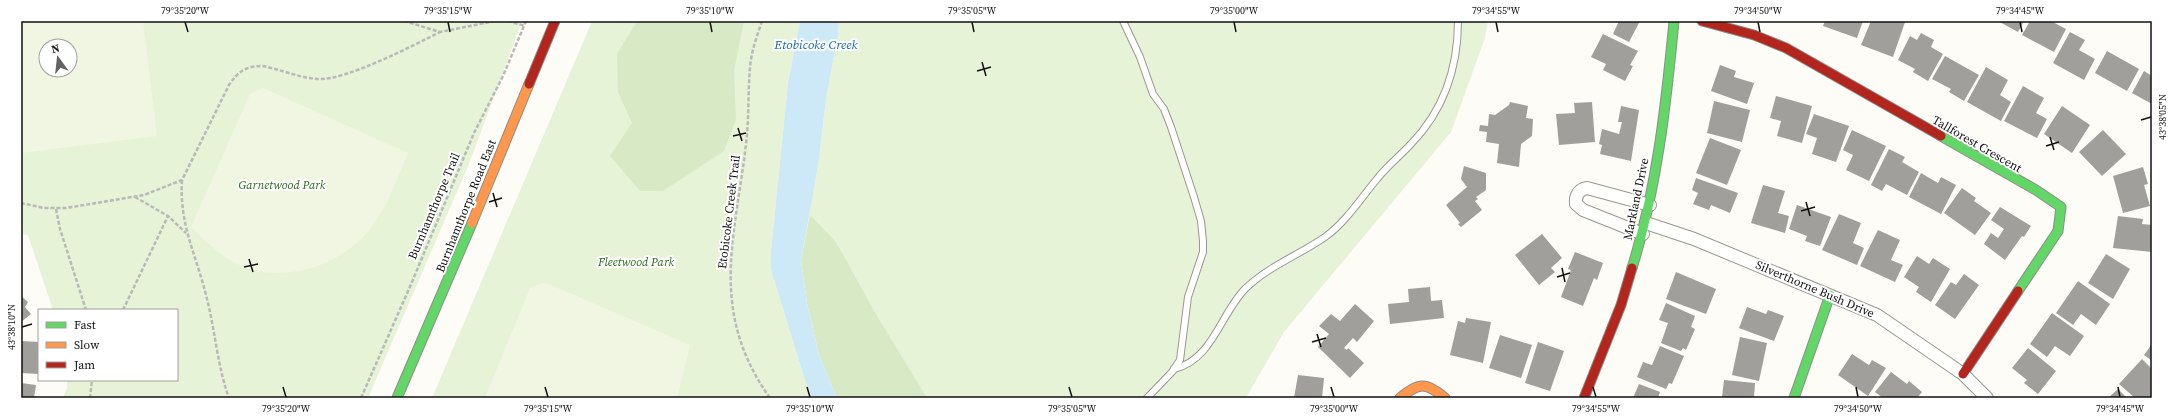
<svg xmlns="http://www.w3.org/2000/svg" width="2173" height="419" font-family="'Source Serif 4',serif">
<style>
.green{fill:#e7f3d7;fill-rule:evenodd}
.forest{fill:#d8eac5}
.pitch{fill:#f0f6e1;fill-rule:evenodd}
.water{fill:#cde8f7}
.building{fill:#a19f9c}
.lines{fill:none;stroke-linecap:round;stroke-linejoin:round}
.lane-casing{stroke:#979795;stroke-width:8}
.street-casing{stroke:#979795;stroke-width:14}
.fast-casing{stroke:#8e8d8b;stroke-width:11}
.slow-casing{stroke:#8e8d8b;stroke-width:11}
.jam-casing{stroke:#8e8d8b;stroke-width:11}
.path{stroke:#b9b9b8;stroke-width:2.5;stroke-dasharray:4 2;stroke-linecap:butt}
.lane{stroke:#fffffe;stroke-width:6}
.street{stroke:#fffffe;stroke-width:12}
.fast{stroke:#63d668;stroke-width:9}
.slow{stroke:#ff974d;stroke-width:9}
.jam{stroke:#b3261e;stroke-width:9}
.ticks{fill:none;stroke:#111;stroke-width:1.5}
.labels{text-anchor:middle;stroke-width:4;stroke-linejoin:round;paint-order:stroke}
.street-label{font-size:12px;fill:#111;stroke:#fff}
.park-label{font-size:12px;font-style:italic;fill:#2f6b1f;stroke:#fff}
.water-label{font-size:13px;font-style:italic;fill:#1768a6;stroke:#fff}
.neatline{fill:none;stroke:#111;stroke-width:1.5}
.ticks-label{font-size:10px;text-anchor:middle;fill:#111}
</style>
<rect width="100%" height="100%" fill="#fdfcf7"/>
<!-- green -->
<g class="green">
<path d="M21 21H522L469 164 368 398H63L67 388V380H177V310H53L28 235 21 234ZM46 46H70V70H46Z"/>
<polygon points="592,21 800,21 788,83 771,251 771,270 805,380 812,398 432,398"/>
<polygon points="839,21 1488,21 1485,38 1451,132 1284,332 1246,398 837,398 801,261 818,166 827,92 838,36"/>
</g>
<!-- forest -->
<g class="forest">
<polygon points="637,21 744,21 734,71 736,120 724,151 663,191 640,191 610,156 632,123 618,92 617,54"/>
<polygon points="810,215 836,242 877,316 927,398 837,398 819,355 807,303 801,261"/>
</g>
<!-- pitch -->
<g class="pitch">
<path d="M21 21H143L157 136 21 153ZM46 46H70V70H46Z"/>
<path d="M263 88 408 153C396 181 386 213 364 236 333 270 271 286 230 260 216 252 203 238 191 227L250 94Z"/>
<polygon points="544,282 690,345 678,395 676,398 485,398 530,288"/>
</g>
<!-- water -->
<polygon class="water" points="800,21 839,21 838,36 827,92 818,166 801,261 807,303 819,355 837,398 812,398 805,380 771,270 771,251 788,83"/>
<!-- building -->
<g class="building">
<polygon points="1619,21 1640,21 1629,42 1613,34"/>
<polygon points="1825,21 1863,21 1857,38 1823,26"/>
<polygon points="1871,21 1905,22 1893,57 1861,45"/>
<polygon points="1998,21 2024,21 2018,32"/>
<polygon points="2030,21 2051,21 2066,29 2054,52 2022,35"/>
<polygon points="2070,32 2085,40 2079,50 2095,59 2084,80 2053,63"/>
<polygon points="1921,33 1934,40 1931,47 1943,54 1928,81 1913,72 1915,69 1898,60 1910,36 1917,40"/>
<polygon points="1603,34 1638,51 1630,65 1633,66 1625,81 1603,70 1606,64 1591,57"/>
<polygon points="2107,51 2139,69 2127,91 2095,73"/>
<polygon points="1945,56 1979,75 1964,101 1949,92 1951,89 1932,79"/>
<polygon points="1720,65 1736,71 1734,77 1754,83 1747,104 1711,91"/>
<polygon points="1986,67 2008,80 2000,95 2011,102 2001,121 1967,102"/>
<polygon points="2144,71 2152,76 2152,104 2132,93"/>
<polygon points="2023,86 2044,98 2036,113 2047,119 2037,138 2004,121"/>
<polygon points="1776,96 1812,106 1802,143 1777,136 1781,121 1770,118"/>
<polygon points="1714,101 1750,110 1742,142 1707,133"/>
<polygon points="1510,102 1528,106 1526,118 1533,119 1532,136 1521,144 1519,167 1497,163 1499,144 1486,142 1487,132 1479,131 1480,125 1488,126 1489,114 1495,115 1509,105"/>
<polygon points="1592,102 1595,142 1559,145 1556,114 1575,113 1574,103"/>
<polygon points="1621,106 1639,110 1631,161 1600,154 1602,145 1599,144 1602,129 1619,134 1622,122 1618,122"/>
<polygon points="2062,106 2090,125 2072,153 2044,134"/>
<polygon points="1814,114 1849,126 1836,162 1812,154 1817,138 1806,134"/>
<polygon points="1852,130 1886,146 1869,181 1846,170 1853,155 1843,150"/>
<polygon points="2103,130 2126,154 2102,176 2079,152"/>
<polygon points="1710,138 1741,150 1727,185 1696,173"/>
<polygon points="1889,149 1905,157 1902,162 1919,172 1907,195 1886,184 1882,191 1871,185"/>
<polygon points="1464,166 1486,173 1486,190 1476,197 1478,199 1475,201 1482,210 1461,227 1458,224 1460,223 1446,205 1467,187 1461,179"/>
<polygon points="2143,167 2148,184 2144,185 2150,206 2123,213 2113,176"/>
<polygon points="1921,173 1938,183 1941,177 1956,185 1941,214 1909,197"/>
<polygon points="1696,178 1738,193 1730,213 1711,205 1709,210 1693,204 1698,193 1692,190"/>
<polygon points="1763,185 1785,191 1778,213 1789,216 1785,233 1751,223"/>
<polygon points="1962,188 1976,198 1974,201 1991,213 1975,235 1944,213"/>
<polygon points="1797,205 1831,217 1820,246 1805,241 1807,236 1789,229"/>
<polygon points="2000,207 2031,226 2024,237 2022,236 2005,260 1984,244 1991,233 1998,238 2004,229 1991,220"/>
<polygon points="1839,214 1861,223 1853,243 1864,248 1857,265 1822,250"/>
<polygon points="2118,216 2143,219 2142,224 2152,225 2152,252 2113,248"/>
<polygon points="1878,230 1900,240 1891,260 1903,265 1895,282 1860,266"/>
<polygon points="1542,234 1562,258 1551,268 1555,272 1539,285 1515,255"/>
<polygon points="1575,252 1603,263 1597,280 1594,278 1583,306 1561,297 1571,270 1568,269"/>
<polygon points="2106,254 2130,269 2113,299 2088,283"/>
<polygon points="1917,256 1929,264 1933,258 1950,269 1931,302 1916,292 1919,287 1904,277"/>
<polygon points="1676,272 1716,289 1706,314 1666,299"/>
<polygon points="1964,274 1979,285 1955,319 1935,305 1951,282 1956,285"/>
<polygon points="2078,281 2110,304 2096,325 2081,314 2073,325 2056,313"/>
<polygon points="1430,287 1431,301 1442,300 1444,318 1390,324 1388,304 1409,302 1408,289"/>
<polygon points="21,296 28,302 25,307 31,314 21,322"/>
<polygon points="1666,303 1695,316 1691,327 1695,329 1686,350 1683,348 1681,351 1661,343 1668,323 1659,320"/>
<polygon points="1355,304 1374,321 1357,342 1353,338 1344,348 1347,350 1348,348 1364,363 1350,378 1318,347 1329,334 1319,326 1331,314 1340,321"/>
<polygon points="1747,307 1766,314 1768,310 1784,316 1774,341 1739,328"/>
<polygon points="2052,313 2084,336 2070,356 2055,346 2047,357 2030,344"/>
<polygon points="1466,318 1491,322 1483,363 1450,355 1458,321 1465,323"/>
<polygon points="1500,335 1532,345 1521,378 1489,368"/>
<polygon points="1740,337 1767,343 1759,381 1732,375"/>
<polygon points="21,341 39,342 39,374 21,373"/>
<polygon points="1538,342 1564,351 1550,391 1525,383"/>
<polygon points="2152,344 2152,361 2144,355"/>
<polygon points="1660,346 1684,356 1672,384 1669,383 1666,389 1637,377 1643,362 1652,365"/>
<polygon points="2028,348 2056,371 2038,394 2024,383 2027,380 2012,368"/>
<polygon points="1852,354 1869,365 1872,360 1886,368 1868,396 1838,375"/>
<polygon points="2142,359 2152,369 2151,398 2135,398 2119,384"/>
<polygon points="1891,372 1907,384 1909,381 1922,392 1917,398 1883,398 1875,392"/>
<polygon points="1298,375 1324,378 1322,398 1294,398"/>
<polygon points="1724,380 1755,383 1754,398 1722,397"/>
<polygon points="21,383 36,385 34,398 21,398"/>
<polygon points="1639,384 1660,392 1658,398 1633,398"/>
<polygon points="2118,389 2127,398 2108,398"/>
</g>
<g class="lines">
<defs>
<g id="lane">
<polyline points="1123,21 1140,57 1153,94 1164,109 1171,127 1194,197 1201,221 1203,241 1203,252 1188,297 1180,360 1172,372 1147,398"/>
<path d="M1174 369C1213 360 1221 312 1246 288 1269 266 1299 255 1325 237 1346 222 1361 198 1377 179 1387 166 1400 156 1411 144 1444 110 1458 68 1458 21"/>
</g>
<g id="street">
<polyline points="1646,223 1694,239 1877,315 1963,374 1987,398"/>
<path d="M1643 234 1583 210 1576 204C1575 196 1579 189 1587 188L1650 205"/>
</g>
<g id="fast">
<polyline points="1941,136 2036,190 2061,207 2058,231 2018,291"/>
<path d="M1632 268C1657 188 1666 105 1674 21"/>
<polyline points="397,398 472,223"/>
<polyline points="1794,398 1830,295"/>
</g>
<g id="slow">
<polyline points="472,223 529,84"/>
<path d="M1400 398C1419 382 1426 382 1445 398"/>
</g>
<g id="jam">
<polyline points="1702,21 1754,35 1786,48 1941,136"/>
<polyline points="529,84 555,21"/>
<polyline points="1963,374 2018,291"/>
<polyline points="1584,398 1621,305 1632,268"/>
</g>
</defs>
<!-- lane casing -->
<use href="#lane" class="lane-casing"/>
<!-- street casing -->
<use href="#street" class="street-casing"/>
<!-- fast casing -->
<use href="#fast" class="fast-casing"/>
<!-- slow casing -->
<use href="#slow" class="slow-casing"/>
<!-- jam casing -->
<use href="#jam" class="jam-casing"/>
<!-- path -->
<g class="path">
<polyline points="404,21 440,32 495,21"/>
<polyline points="508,21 525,26"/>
<path d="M762 21C757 36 751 52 750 68 748 90 749 112 747 135 737 233 706 308 770 398"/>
<path d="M182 180C179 226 197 256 207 299 215 330 218 369 229 398"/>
<polyline points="135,197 168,216 186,233"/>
<path d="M21 203 44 208H66L144 195 182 180 229 85C238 72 245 66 262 66 280 69 299 78 318 79 345 81 414 45 440 32"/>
<polyline points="56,209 60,229 86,310"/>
<polyline points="123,310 168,216"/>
<polyline points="90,398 92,380"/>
<polyline points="361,398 412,282 474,133 503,76 526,21"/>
</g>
<!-- lane -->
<use href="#lane" class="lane"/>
<!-- street -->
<use href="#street" class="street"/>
<!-- fast -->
<use href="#fast" class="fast"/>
<!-- slow -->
<use href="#slow" class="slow"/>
<!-- jam -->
<use href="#jam" class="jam"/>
</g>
<!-- ticks -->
<path class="ticks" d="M185 22 188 32M448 22 450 32M710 22 712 32M972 22 974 32M1234 22 1236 32M1496 22 1498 32M1758 22 1760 32M2020 22 2022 32M982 62 986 76M977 71 991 67M2141 120 2151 117M738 128 742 141M733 136 746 133M2050 137 2054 150M2046 146 2059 142M493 193 497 207M489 202 502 198M1806 202 1810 216M1801 211 1815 207M249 259 253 272M244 267 258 264M1562 268 1565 282M1557 277 1570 273M22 327 32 324M1317 334 1321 347M1312 342 1326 338M283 387 286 397M545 387 548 397M807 387 810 397M1069 387 1072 397M1331 387 1334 397M1593 387 1596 397M1856 387 1858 397M2118 387 2120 397"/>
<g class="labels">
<!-- street labels -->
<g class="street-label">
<text transform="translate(1977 144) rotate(30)" y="4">Tallforest Crescent</text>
<text transform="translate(1636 199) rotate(-78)" y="4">Markland Drive</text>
<text transform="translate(434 206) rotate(-67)" y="4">Burnhamthorpe Trail</text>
<text transform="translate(466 206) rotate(-68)" y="4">Burnhamthorpe Road East</text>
<text transform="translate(729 212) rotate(-83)" y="4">Etobicoke Creek Trail</text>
<text transform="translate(1815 289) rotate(23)" y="4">Silverthorne Bush Drive</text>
</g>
<!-- park labels -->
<g class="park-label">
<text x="282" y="189">Garnetwood Park</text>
<text x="636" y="266">Fleetwood Park</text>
</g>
<!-- water labels -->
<g class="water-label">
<text x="816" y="49">Etobicoke Creek</text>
</g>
</g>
<!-- border -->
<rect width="2173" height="419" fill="none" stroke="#ffffff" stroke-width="44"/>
<!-- legend -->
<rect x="38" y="309" width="140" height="72" fill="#ffffff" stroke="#a0a0a0"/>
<rect x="46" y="322" width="20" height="6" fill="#63d668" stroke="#a0a0a0"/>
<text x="74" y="329" font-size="12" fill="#111111">Fast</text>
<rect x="46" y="342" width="20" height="6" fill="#ff974d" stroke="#a0a0a0"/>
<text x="74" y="349" font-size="12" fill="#111111">Slow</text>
<rect x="46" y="362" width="20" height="6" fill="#b3261e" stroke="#a0a0a0"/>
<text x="74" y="369" font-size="12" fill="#111111">Jam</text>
<!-- north arrow -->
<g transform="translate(58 58) rotate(345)"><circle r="19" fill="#ffffff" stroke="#a0a0a0"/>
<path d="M0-3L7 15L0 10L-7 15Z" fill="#646362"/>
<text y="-6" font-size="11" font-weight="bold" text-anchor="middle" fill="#111111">N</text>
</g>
<rect x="22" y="22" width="2129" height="375" class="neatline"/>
<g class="ticks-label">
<text x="185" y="14">79°35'20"W</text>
<text x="448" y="14">79°35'15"W</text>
<text x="710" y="14">79°35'10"W</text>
<text x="972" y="14">79°35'05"W</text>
<text x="1234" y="14">79°35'00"W</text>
<text x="1496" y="14">79°34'55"W</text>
<text x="1758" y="14">79°34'50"W</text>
<text x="2020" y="14">79°34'45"W</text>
<text transform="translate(2162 117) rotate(-90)" y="4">43°38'05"N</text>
<text transform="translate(11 327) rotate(-90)" y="4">43°38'10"N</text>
<text x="286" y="412">79°35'20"W</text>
<text x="548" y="412">79°35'15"W</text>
<text x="810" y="412">79°35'10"W</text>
<text x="1072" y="412">79°35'05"W</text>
<text x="1334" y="412">79°35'00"W</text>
<text x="1596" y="412">79°34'55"W</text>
<text x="1858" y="412">79°34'50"W</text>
<text x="2120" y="412">79°34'45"W</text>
</g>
</svg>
